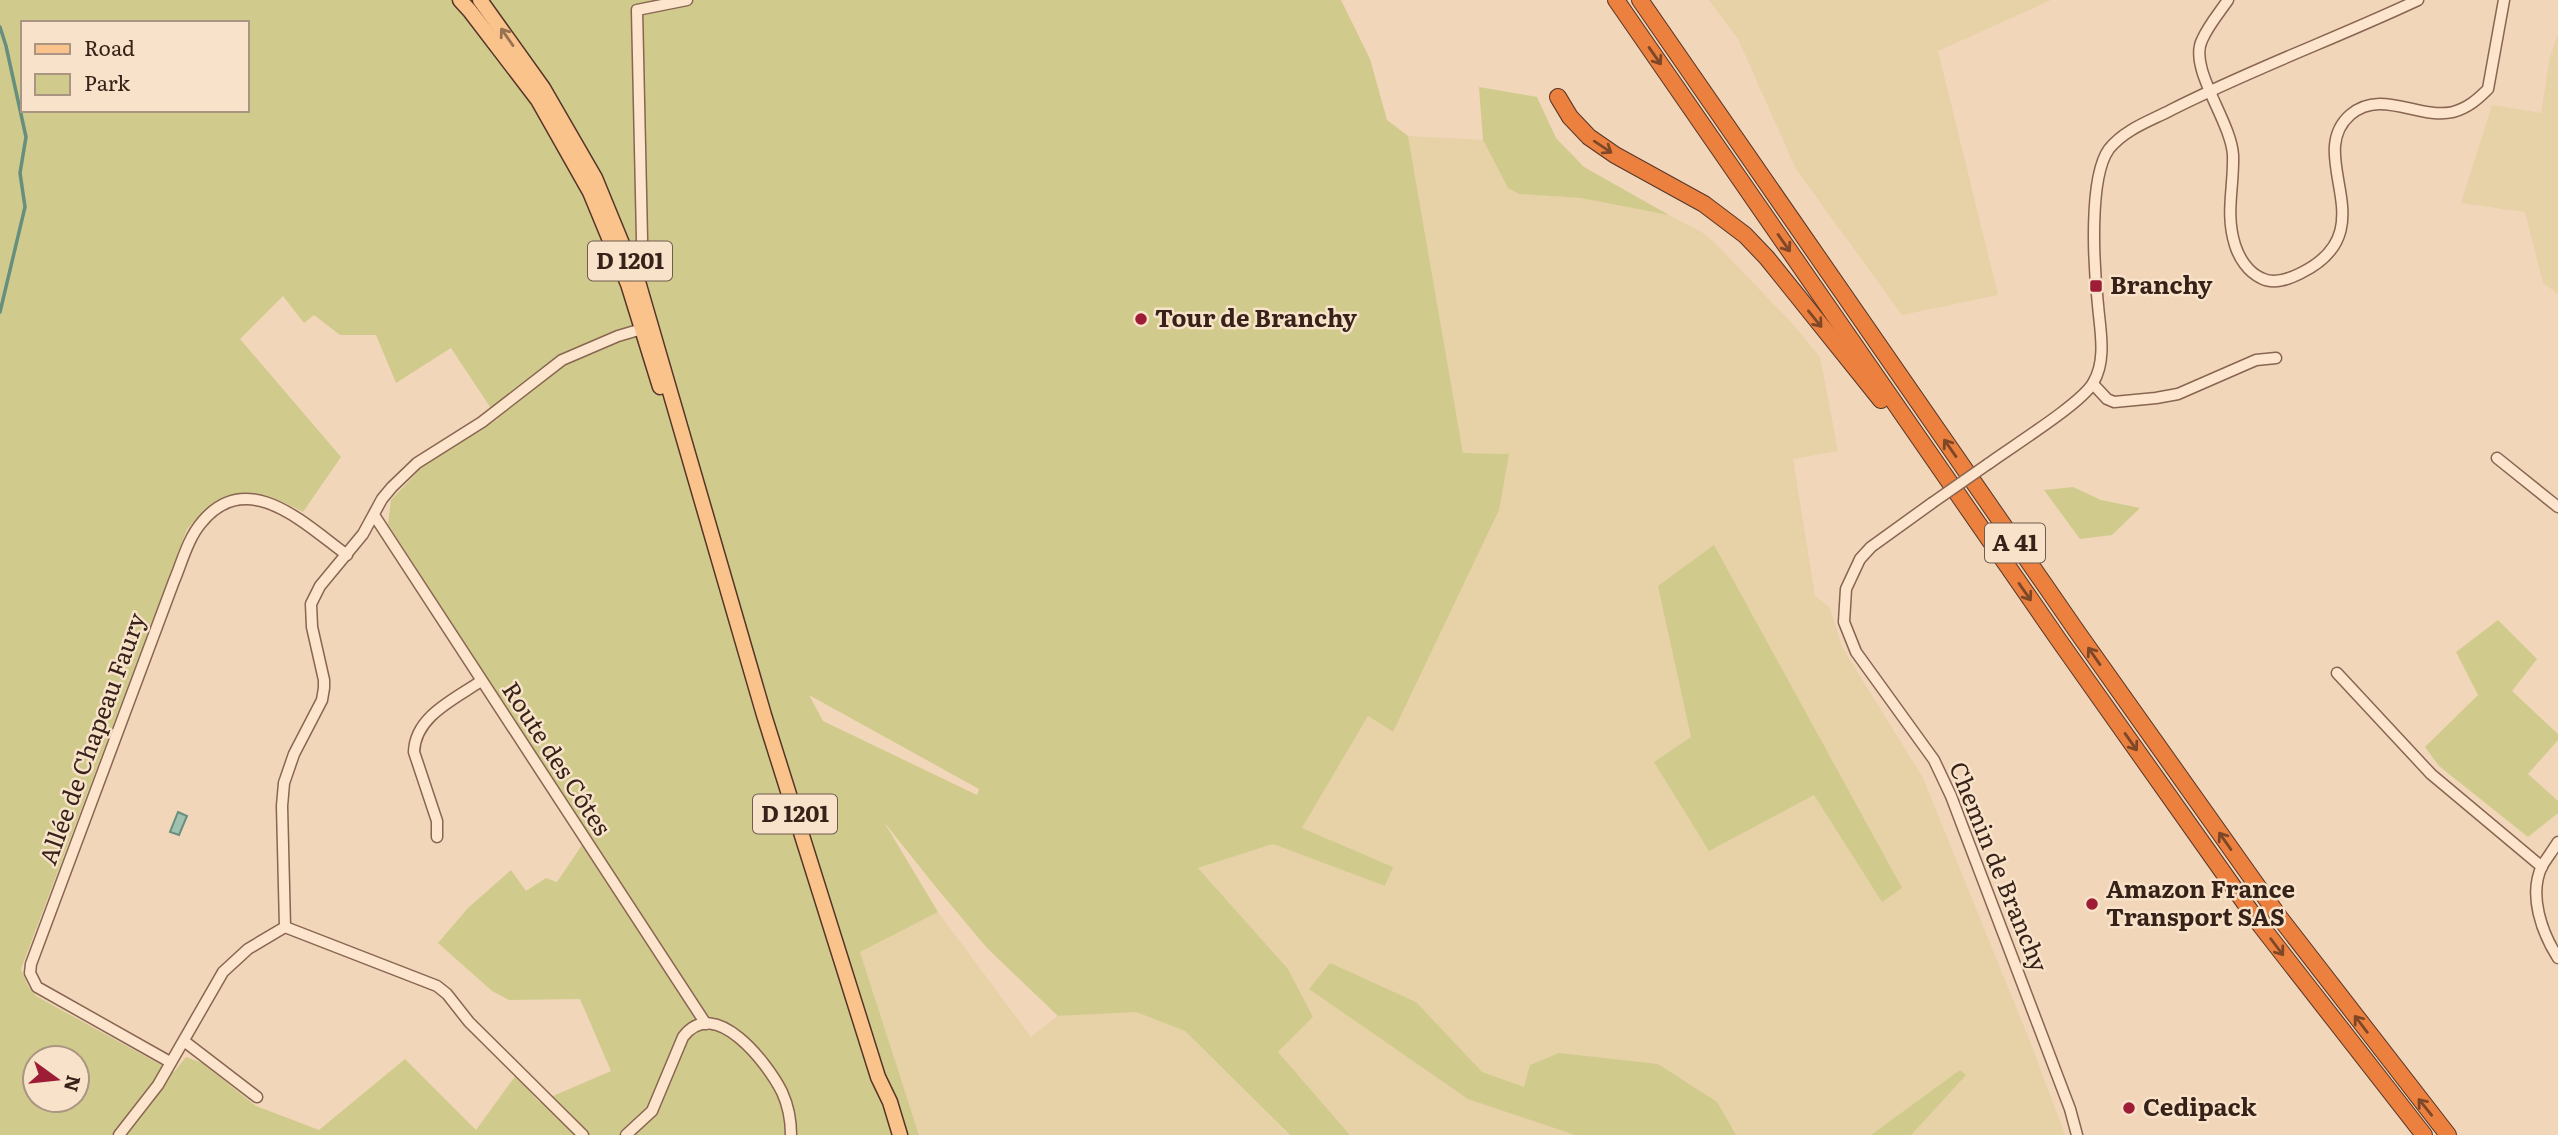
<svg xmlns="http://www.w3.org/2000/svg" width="2558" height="1135" font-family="Literata,serif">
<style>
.farmland{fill:#e7d1a6}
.green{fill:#d0cb8d;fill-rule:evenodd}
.water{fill:#9ec1b0;stroke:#668f7d;stroke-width:2}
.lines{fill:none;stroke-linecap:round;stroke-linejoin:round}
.stream{stroke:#668f7d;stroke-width:3.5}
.minor-casing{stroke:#896552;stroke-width:13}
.major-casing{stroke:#553528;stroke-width:17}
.highway-casing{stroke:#553528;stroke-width:18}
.minor{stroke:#fce5cc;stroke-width:10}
.major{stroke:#fac38b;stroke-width:14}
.highway{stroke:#eb803f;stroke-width:16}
.minor-bridge-casing{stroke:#896552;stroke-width:13;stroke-linecap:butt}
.minor-bridge{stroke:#fce5cc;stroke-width:10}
.oneway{stroke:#987252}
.oneway2{stroke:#7e4828}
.poi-dot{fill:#9d1d36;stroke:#f8e2c9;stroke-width:2.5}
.labels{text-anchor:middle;stroke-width:5;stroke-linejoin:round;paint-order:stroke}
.shield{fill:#f8e2c9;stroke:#705c4e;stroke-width:2}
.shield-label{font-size:23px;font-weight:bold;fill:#362219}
.poi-label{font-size:24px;font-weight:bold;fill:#362219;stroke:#f8e2c9;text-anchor:start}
.street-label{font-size:24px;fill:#362219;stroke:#f8e2c9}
</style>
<rect width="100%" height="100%" fill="#f1d6b9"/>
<!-- farmland -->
<g class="farmland">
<polygon points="1709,0 2051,0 1938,51 1998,295 1902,315 1796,169 1738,39"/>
<polygon points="2558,34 2558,294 2543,283 2525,212 2461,203 2492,105 2541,113 2550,57"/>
<polygon points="1408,136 1483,140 1508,188 1519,194 1581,198 1640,208 1669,215 1703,233 1714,242 1789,320 1820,357 1838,451 1793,459 1815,596 1830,608 1842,647 1923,778 2031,1044 2065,1135 1350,1135 1278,1052 1313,1017 1288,969 1198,868 1273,844 1386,886 1392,867 1302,828 1368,716 1392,732 1509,454 1463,453"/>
<polygon points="938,912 1031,1037 1058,1016 1136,1012 1185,1031 1289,1135 919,1135 860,952"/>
</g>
<!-- green -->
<g class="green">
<path d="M0 0H1341L1370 59 1387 120 1408 136 1463 453 1509 454 1499 510 1393 732 1368 716 1302 828 1393 867 1385 886 1273 844 1198 868 1288 969 1313 1017 1278 1052 1350 1135H1290L1185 1031 1136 1012 1058 1016 987 948 935 886 884 822 938 912 860 952 919 1135H0ZM23 23H247V110H23ZM283 296 304 323 314 315 340 335H376L396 383 451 348 498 419 428 461 391 500 388 524 588 836 557 882 546 878 526 891 511 870 468 908 438 943 492 991 509 1000 580 999 611 1071 539 1102 516 1075 476 1130 405 1059 319 1130 256 1106 202 1063 186 1057 174 1072 36 996 28 986 21 969 187 529C230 485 250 484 303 512L341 457 240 339ZM809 695 979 789 977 795 823 721ZM35 1058H77V1100H35Z"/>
<polygon points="1479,87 1537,97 1556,138 1584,167 1669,215 1581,198 1519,194 1508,188 1483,140"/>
<polygon points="2073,487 2101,500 2140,508 2112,535 2080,539 2044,490"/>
<polygon points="1714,545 1902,888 1882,902 1814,795 1709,851 1654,762 1691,737 1658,586"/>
<polygon points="2498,620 2537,659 2512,691 2558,734 2558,740 2528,774 2558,801 2558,813 2528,837 2439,766 2425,747 2478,695 2456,652"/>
<polygon points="1330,963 1416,1002 1482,1072 1524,1087 1530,1065 1559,1053 1658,1064 1717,1102 1736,1135 1575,1135 1468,1099 1309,989"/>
<polygon points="1960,1070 1966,1075 1911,1135 1871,1135"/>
</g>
<!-- water -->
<polygon class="water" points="178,812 187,816 179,835 170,832"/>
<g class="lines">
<!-- stream -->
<polyline class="stream" points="0,27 6,46 26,137 20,173 25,207 0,312"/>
<defs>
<g id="minor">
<path d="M2228 0C2219 13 2208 26 2202 40 2188 68 2231 121 2233 155 2234 188 2225 213 2235 245 2239 258 2248 272 2261 278 2274 285 2289 279 2301 273 2388 230 2303 157 2350 115 2381 88 2419 120 2453 112 2468 108 2478 99 2488 89L2504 0"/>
<polyline points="639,282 642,239 637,10 687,0"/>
<polyline points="2093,384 2107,399 2114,402 2156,398 2178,394 2256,360 2276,358"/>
<polyline points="2497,458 2558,507"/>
<path d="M1988 464C2011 447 2081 404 2093 383 2107 360 2100 330 2098 305 2094 269 2088 178 2109 149 2125 129 2150 121 2171 110 2252 69 2337 38 2418 0"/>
<polyline points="1932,503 1871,547 1860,559 1846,589 1844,622 1856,652 1934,760 1951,796 2070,1109 2077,1135"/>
<polyline points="374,515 706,1024"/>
<polyline points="2337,673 2431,774 2542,867"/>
<path d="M437 837V821L414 752C415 716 455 699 481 681"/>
<path d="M2558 842C2553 850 2547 858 2542 866 2528 895 2542 933 2558 958"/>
<polyline points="285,927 282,806 284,783 294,754 322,700 324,688 324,680 312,627 311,604 320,586 363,534 382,499 392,487 417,463 482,422 562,360 618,336 642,329"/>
<polyline points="184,1041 257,1097"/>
<path d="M170 1062 37 987 30 973 31 964 174 581C182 562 188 538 202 522 248 466 307 526 347 555"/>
<polyline points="119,1135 158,1085 223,972 248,949 285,927 437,986 447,994 469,1022 583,1135"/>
<path d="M626 1135 652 1111 683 1037C715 994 768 1064 782 1092 788 1105 791 1120 791 1135"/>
</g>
<g id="major">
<polyline points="460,0 470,11 538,100 590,192 628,284 660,387"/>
<polyline points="480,0 543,88 595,178 639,285 764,715 878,1077 890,1102 900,1135"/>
</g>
<g id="highway">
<polyline points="1616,0 2058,639 2261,926 2424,1135"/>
<polyline points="1640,0 2078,633 2280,918 2448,1135"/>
<polyline points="1558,97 1570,117 1589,137 1615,155 1704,204 1745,235 1767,258 1881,400"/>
</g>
</defs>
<!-- minor casing -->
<use href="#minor" class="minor-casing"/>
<!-- major casing -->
<use href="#major" class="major-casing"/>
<!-- highway casing -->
<use href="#highway" class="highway-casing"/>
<!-- minor -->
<use href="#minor" class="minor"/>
<!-- major -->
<use href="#major" class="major"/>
<!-- highway -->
<use href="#highway" class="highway"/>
<defs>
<polyline id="minor-bridge" points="1932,503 1988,464"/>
</defs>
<!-- minor-bridge casing -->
<use href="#minor-bridge" class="minor-bridge-casing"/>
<!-- minor-bridge -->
<use href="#minor-bridge" class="minor-bridge"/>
</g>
<!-- one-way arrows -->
<defs><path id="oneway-shaft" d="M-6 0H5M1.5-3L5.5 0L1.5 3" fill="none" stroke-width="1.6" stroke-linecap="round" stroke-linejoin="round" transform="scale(1.75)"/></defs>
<use class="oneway" href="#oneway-shaft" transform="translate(507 37) rotate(-125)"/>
<g class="oneway2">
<use href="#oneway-shaft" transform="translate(1655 56) rotate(55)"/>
<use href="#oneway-shaft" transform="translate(1603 147) rotate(34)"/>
<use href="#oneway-shaft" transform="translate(1784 243) rotate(55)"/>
<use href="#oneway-shaft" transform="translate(1815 319) rotate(51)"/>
<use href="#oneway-shaft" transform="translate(1950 448) rotate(-125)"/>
<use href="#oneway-shaft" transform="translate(2025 592) rotate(55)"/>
<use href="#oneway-shaft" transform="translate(2094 656) rotate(-125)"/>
<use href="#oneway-shaft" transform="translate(2131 742) rotate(55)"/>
<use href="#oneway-shaft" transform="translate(2225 841) rotate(-125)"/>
<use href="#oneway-shaft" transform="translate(2277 947) rotate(53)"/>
<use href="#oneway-shaft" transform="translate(2361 1024) rotate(-127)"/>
<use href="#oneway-shaft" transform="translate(2425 1107) rotate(-129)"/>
</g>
<!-- markers -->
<g class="poi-dot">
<rect x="2089" y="279" width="14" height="14" rx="3.5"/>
<circle cx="1141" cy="319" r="7"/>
<circle cx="2092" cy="904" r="7"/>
<circle cx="2129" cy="1108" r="7"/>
</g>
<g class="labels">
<!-- shield labels -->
<g class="shield">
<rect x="588" y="241.5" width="84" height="39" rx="5"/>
<rect x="1985" y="523.5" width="60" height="39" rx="5"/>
<rect x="753" y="794.5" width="84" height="39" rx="5"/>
</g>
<g class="shield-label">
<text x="630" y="269">D 1201</text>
<text x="2015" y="551">A 41</text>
<text x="795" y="822">D 1201</text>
</g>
<!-- poi labels -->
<g class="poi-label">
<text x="2110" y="294">Branchy</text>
<text x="1155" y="327">Tour de Branchy</text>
<text x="2106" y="898">Amazon France<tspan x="2106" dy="28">Transport SAS</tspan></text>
<text x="2143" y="1116">Cedipack</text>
</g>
<!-- street labels -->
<g class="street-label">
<text transform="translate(93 739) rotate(-70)" y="8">Allée de Chapeau Faury</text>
<text transform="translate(556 759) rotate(57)" y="8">Route des Côtes</text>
<text transform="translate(1998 867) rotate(68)" y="8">Chemin de Branchy</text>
</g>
</g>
<!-- legend -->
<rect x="21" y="21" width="228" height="91" fill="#f8e2c9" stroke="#aa9583" stroke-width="2"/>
<rect x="35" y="44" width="35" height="10" fill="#fac38b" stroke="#aa9583" stroke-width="2"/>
<text x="84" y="56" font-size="21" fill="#362219">Road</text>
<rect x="35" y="74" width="35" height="21" fill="#d0cb8d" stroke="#aa9583" stroke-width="2"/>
<text x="84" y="91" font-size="21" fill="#362219">Park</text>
<!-- north arrow -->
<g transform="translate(56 1079) rotate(105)"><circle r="33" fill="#f8e2c9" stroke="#aa9583" stroke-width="2"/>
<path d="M0-5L12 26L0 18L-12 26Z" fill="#9d1d36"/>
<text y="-10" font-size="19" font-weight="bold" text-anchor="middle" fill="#362219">N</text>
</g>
</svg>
